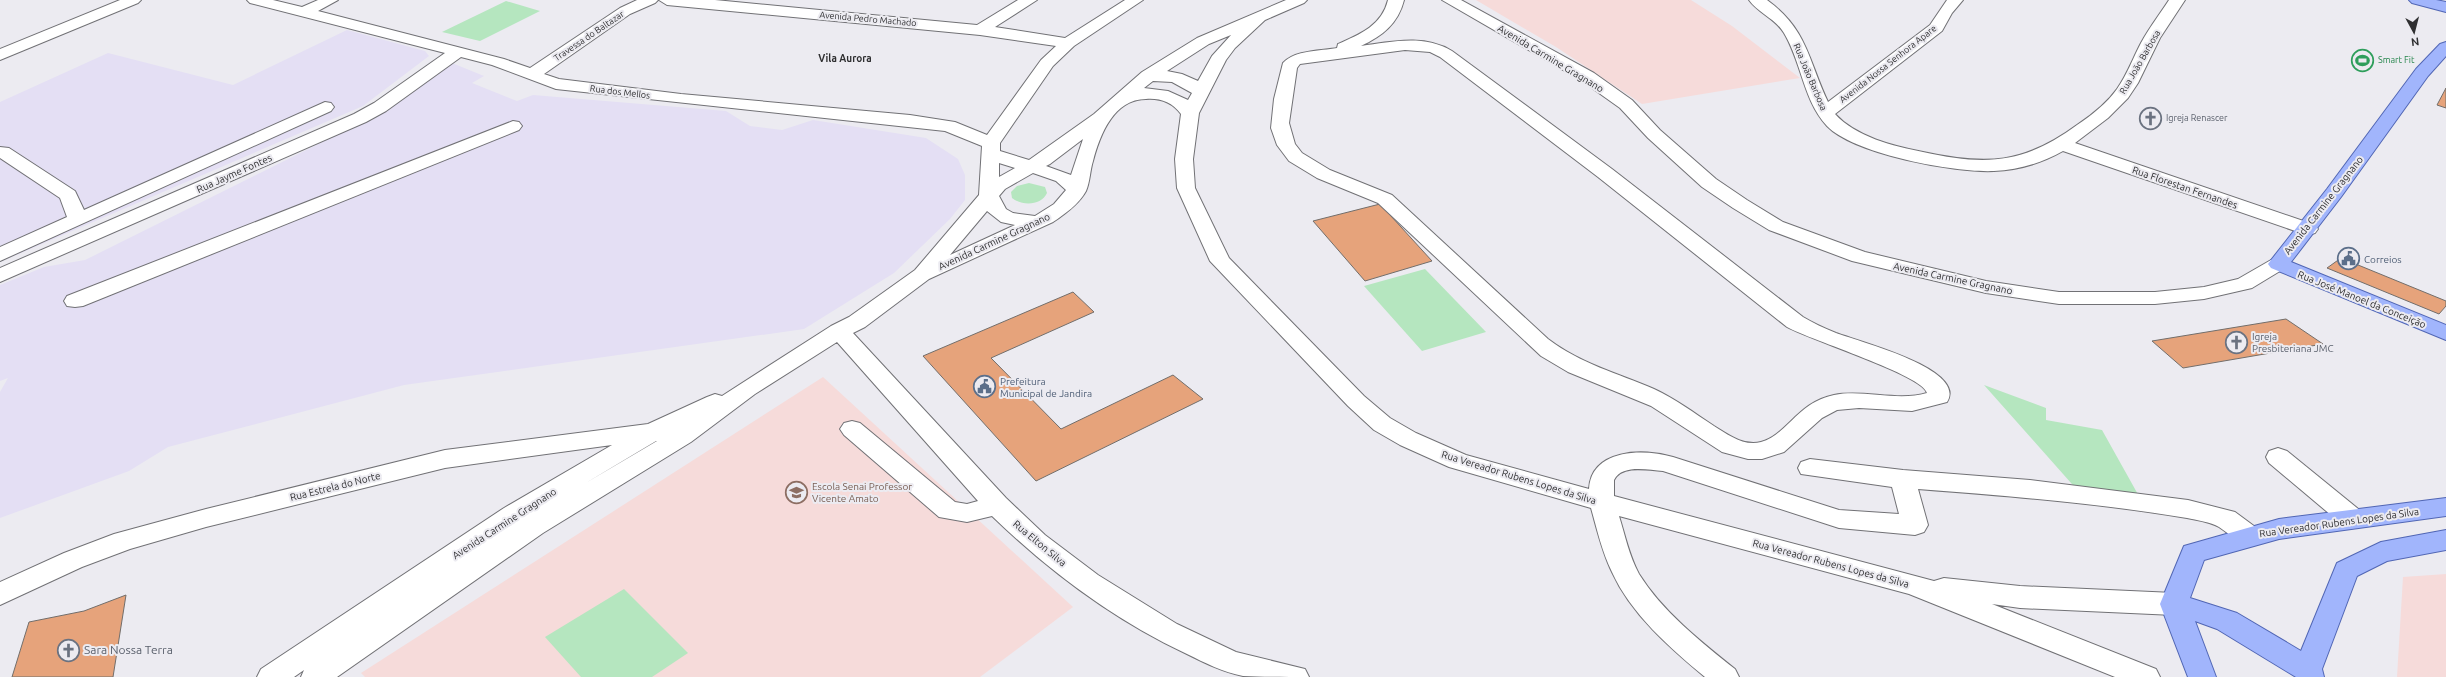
<svg xmlns="http://www.w3.org/2000/svg" width="2446" height="677" font-family="Ubuntu,sans-serif">
<style>
.industrial{fill:#e4dff4}
.education{fill:#f6dbda}
.green{fill:#b5e6bf}
.building{fill:#e6a37b;stroke:#726e6b}
.lines{fill:none;stroke-linecap:round;stroke-linejoin:round}
.minor-casing{stroke:#717175;stroke-width:2}
.major-casing{stroke:#5166b4;stroke-width:2}
.minor{fill:#fff;fill-rule:evenodd}
.major{fill:#a1b5fc;fill-rule:evenodd}
.labels{text-anchor:middle;stroke-width:4;stroke-linejoin:round;paint-order:stroke}
.far-street-label{font-size:9px;fill:#2f2f31;stroke:#ecebf1}
.far-leisure-label{font-size:9px;fill:#27864d;stroke:#ecebf1;text-anchor:start}
.far-worship-label{font-size:9px;fill:#5b616d;stroke:#ecebf1;text-anchor:start}
.far-quarter-label{font-size:10px;font-weight:bold;fill:#2f2f31;stroke:#ecebf1}
.street-label{font-size:10px;fill:#2f2f31;stroke:#ecebf1}
.service-label{font-size:10px;fill:#4e5e75;stroke:#ecebf1;text-anchor:start}
.worship-label{font-size:10px;fill:#5b616d;stroke:#ecebf1;text-anchor:start}
.education-label{font-size:10px;fill:#785e54;stroke:#ecebf1;text-anchor:start}
.near-worship-label{font-size:12px;fill:#5b616d;stroke:#ecebf1;text-anchor:start}
</style>
<rect width="100%" height="100%" fill="#ecebf1"/>
<!-- industrial -->
<g class="industrial">
<polygon points="347,30 425,51 429,56 363,106 0,262 0,102 108,53 233,85"/>
<polygon points="452,63 484,76 472,83 517,101 533,95 726,111 750,126 782,130 813,120 926,138 958,159 965,175 965,200 950,219 894,273 804,329 404,385 168,447 129,471 0,518 0,392 8,378 0,381 0,285 44,267 85,260 391,108"/>
</g>
<!-- education -->
<g class="education">
<polygon points="1476,0 1691,0 1732,26 1800,78 1642,104 1556,47"/>
<polygon points="823,377 1073,607 980,677 365,677 361,673"/>
<polygon points="2446,574 2446,677 2397,677 2403,577"/>
</g>
<!-- green -->
<g class="green">
<polygon points="506,1 540,11 480,41 442,32"/>
<path d="M1029 183 1045 187 1047 193C1041 206 1022 206 1012 198L1011 192 1017 186Z"/>
<polygon points="1425,269 1486,332 1422,351 1364,286"/>
<polygon points="1984,385 2046,408 2046,420 2102,430 2140,498 2079,492"/>
<polygon points="624,589 688,653 652,677 581,677 545,637"/>
</g>
<!-- building -->
<g class="building">
<polygon points="2446,88 2446,108 2437,105"/>
<polygon points="1380,204 1432,261 1365,281 1313,221"/>
<polygon points="2341,258 2446,301 2446,306 2439,314 2327,268"/>
<polygon points="1073,292 1094,312 991,358 1061,429 1173,375 1203,399 1036,481 923,356"/>
<polygon points="2286,319 2323,344 2183,368 2152,341"/>
<polygon points="126,595 113,677 12,677 29,622 84,611"/>
</g>
<g class="lines">
<defs>
<g id="minor">
<polygon points="120,0 141,0 138,3 0,60 0,49"/>
<path d="M247 0H273L302 7 318 0H338L318 11 504 59 530 68 620 8 637 0H658L655 3 630 14 544 74 559 79 681 94 910 115 955 122 987 135 1041 60 1056 46 980 35 667 5 659 0H715L977 25 1018 0H1037L995 27 1065 38 1125 0H1143L1074 46 1053 66 1000 143V151L1029 160 1094 114 1142 72 1197 38 1286 0H1307L1304 3 1265 20 1235 48 1226 60 1199 113 1193 159 1195 188 1229 258 1364 396 1390 418 1416 433 1466 455 1589 489C1591 449 1643 448 1673 457L1839 510 1899 514 1892 487 1801 474 1798 468 1801 462 1810 459 1903 470 2030 480 2188 500 2235 512 2258 529 2262 536 2258 543C2240 548 2233 536 2219 527 2211 522 2196 520 2187 518 2098 503 2008 496 1918 489L1928 525 1924 532 1915 535 1839 528 1663 471C1648 470 1622 464 1614 480V496L1934 581 1944 578 2020 586 2174 593 2184 596 2188 604 2184 612 2174 615 2020 608 1992 604 2156 669 2160 677H2115L1909 594 1619 516C1625 535 1629 556 1639 574 1662 611 1701 642 1735 669L1739 677H1705C1670 648 1631 614 1612 572 1602 552 1597 529 1591 508L1449 467 1400 445 1374 430 1348 406 1210 261 1177 188 1175 159 1181 114C1172 102 1160 98 1146 99 1114 99 1100 134 1093 161 1090 170 1090 182 1086 191 1079 204 1065 214 1053 222L929 279 865 327 853 333 1006 498 1045 535 1098 575 1177 624 1236 652 1305 669 1309 677C1288 677 1263 677 1243 676 1223 672 1205 663 1187 654 1114 620 1049 571 992 516L967 522 939 517 844 435 840 429 844 423 852 421 860 423 955 502 967 504 978 501 837 342 755 394 691 442 543 533 337 677H301L304 670 294 677H257L261 669 504 508 612 445 445 468 206 527 130 549 82 567 0 605V582L64 553 114 534 206 509 445 450 648 424 707 397 715 394 722 396 831 326 849 317 915 270 979 195 982 146 945 131 556 89 492 65 461 57 386 111 366 122 0 282V268L354 114 374 103 445 53 250 3ZM1231 35 1212 56 1198 81 1182 74 1167 71 1209 44ZM1153 81 1172 82 1192 93 1188 100 1168 91 1144 88ZM1083 139 1071 175 1046 166 1050 164ZM999 163 1015 168 999 177ZM1033 173 1056 181 1066 190 1054 204 1035 216 1013 213 1006 209 999 196 1005 189ZM987 211 1001 222 1015 225 950 255ZM656 441H657L584 484Z"/>
<path d="M1388 0H1404C1398 24 1382 36 1361 46 1391 42 1424 34 1452 51L1612 169 1803 317C1813 323 1824 328 1836 333 1857 341 1968 369 1947 402L1912 411 1859 408 1837 410 1822 418 1784 452 1762 459H1748L1722 452 1651 406 1568 372 1541 356 1378 203 1317 178 1289 161 1277 145 1271 128 1274 99 1283 63C1295 50 1320 51 1337 48L1338 44C1361 34 1382 25 1388 0ZM1405 50 1430 52 1440 57 1598 177 1787 327C1810 340 1923 375 1927 393 1897 402 1864 389 1834 395 1798 402 1787 435 1761 442 1744 447 1727 434 1714 426 1694 413 1676 399 1654 389 1617 373 1581 364 1548 339L1392 195 1330 170 1302 153 1295 144 1289 123 1297 68 1300 64Z"/>
<polygon points="1442,0 1461,0 1594,73 1632,100 1660,130 1716,179 1747,200 1783,222 1865,252 1986,281 2059,292 2155,292 2204,287 2238,279 2271,260 2278,258 2285,260 2288,264 2285,268 2252,288 2204,299 2155,304 2059,304 1986,293 1852,261 1769,230 1733,208 1702,187 1648,138 1620,108 1582,81"/>
<path d="M1749 0H1767C1808 30 1808 60 1828 102L1930 25 1947 0H1963L1952 13 1942 31 1835 114C1856 137 1893 146 1923 152 1986 166 2024 164 2077 125 2092 115 2107 103 2117 89 2127 75 2133 58 2141 43 2149 28 2160 14 2169 0H2185L2160 38 2138 83 2128 98 2108 118 2075 143 2315 225 2318 229 2315 233 2308 235 2301 233 2063 151C2042 163 2018 170 1994 171 1955 173 1854 154 1827 126 1803 100 1802 63 1784 33 1776 19 1758 13 1749 0Z"/>
<polygon points="325,102 331,103 334,107 331,111 0,261 0,247 67,217 60,198 0,158 0,147 9,148 75,191 84,210"/>
<polygon points="513,121 519,122 522,126 519,130 83,306 75,307 67,306 64,301 67,296"/>
<polygon points="2278,448 2287,451 2362,512 2366,519 2362,526 2353,528 2344,526 2269,463 2266,457 2269,451"/>
</g>
<g id="major">
<polygon points="2409,0 2436,0 2446,2 2446,12 2412,3"/>
<polygon points="2446,42 2446,56 2428,76 2341,197 2291,262 2446,325 2446,340 2271,268 2268,264 2327,189 2416,69 2440,44"/>
<polygon points="2446,498 2446,516 2279,539 2204,560 2190,598 2237,613 2301,651 2337,563 2381,542 2446,530 2446,550 2387,561 2357,576 2322,669 2324,677 2296,677 2217,629 2195,621 2216,677 2188,677 2160,604 2184,546 2279,519"/>
</g>
</defs>
<!-- minor casing -->
<use href="#minor" class="minor-casing"/>
<!-- major casing -->
<use href="#major" class="major-casing"/>
<!-- minor -->
<use href="#minor" class="minor"/>
<!-- major -->
<use href="#major" class="major"/>
</g>
<!-- icons -->
<defs>
<symbol id="stadium-ring" viewBox="-11 -11 22 22"><circle r="9.5" fill="#ecebf1" stroke="#2e9e5b" stroke-width="1.5"/><path d="M0-5a6.5 5 0 1 0 0 10a6.5 5 0 1 0 0-10ZM-3.5-1.8h7v3.6h-7Z" fill="#2e9e5b"/></symbol>
<symbol id="church-ring" viewBox="-11 -11 22 22"><circle r="9.5" fill="#ecebf1" stroke="#6b7280" stroke-width="1.5"/><path d="M-1.2-6h2.4v3.5h3.3v2.4h-3.3V6h-2.4V-.1h-3.3v-2.4h3.3Z" fill="#6b7280"/></symbol>
<symbol id="civic-ring" viewBox="-11 -11 22 22"><circle r="9.5" fill="#ecebf1" stroke="#5c6f8a" stroke-width="1.5"/><path d="M-.6-6.5H3V-4.5H.6V-3L4-1V1h2V6H-6V1h2V-1L-.6-3ZM-1.2 2.5V6h2.4V2.5Z" fill="#5c6f8a"/></symbol>
<symbol id="university-ring" viewBox="-11 -11 22 22"><circle r="9.5" fill="#ecebf1" stroke="#8d6e63" stroke-width="1.5"/><path d="M0-5L7-2L0 1L-7-2ZM-4 1L0 2.5L4 1V4Q0 6-4 4Z" fill="#8d6e63"/></symbol>
</defs>
<g fill-rule="evenodd">
<use href="#stadium-ring" x="2350" y="48" width="25" height="25"/>
<use href="#church-ring" x="2138" y="106" width="25" height="25"/>
<use href="#civic-ring" x="2336" y="246" width="25" height="25"/>
<use href="#church-ring" x="2224" y="330" width="25" height="25"/>
<use href="#civic-ring" x="972" y="374" width="25" height="25"/>
<use href="#university-ring" x="784" y="480" width="25" height="25"/>
<use href="#church-ring" x="56" y="638" width="25" height="25"/>
</g>
<g class="labels">
<!-- far-street labels -->
<g class="far-street-label">
<text transform="translate(868 19) rotate(5)" y="3">Avenida Pedro Machado</text>
<text transform="translate(589 36) rotate(-34)" y="3">Travessa do Baltazar</text>
<text transform="translate(2140 62) rotate(-60)" y="3">Rua João Barbosa</text>
<text transform="translate(1888 64) rotate(-38)" y="3">Avenida Nossa Senhora Apare</text>
<text transform="translate(1810 77) rotate(67)" y="3">Rua João Barbosa</text>
<text transform="translate(620 92) rotate(7)" y="3">Rua dos Mellos</text>
</g>
<!-- far-leisure labels -->
<g class="far-leisure-label">
<text x="2378" y="63">Smart Fit</text>
</g>
<!-- far-worship labels -->
<g class="far-worship-label">
<text x="2166" y="121">Igreja Renascer</text>
</g>
<!-- far-quarter labels -->
<g class="far-quarter-label">
<text x="845" y="62">Vila Aurora</text>
</g>
<!-- street labels -->
<g class="street-label">
<text transform="translate(1551 58) rotate(31)" y="4">Avenida Carmine Gragnano</text>
<text transform="translate(234 173) rotate(-24)" y="4">Rua Jayme Fontes</text>
<text transform="translate(2185 187) rotate(19)" y="4">Rua Florestan Fernandes</text>
<text transform="translate(2323 205) rotate(-52)" y="4">Avenida Carmine Gragnano</text>
<text transform="translate(994 241) rotate(-25)" y="4">Avenida Carmine Gragnano</text>
<text transform="translate(1953 278) rotate(12)" y="4">Avenida Carmine Gragnano</text>
<text transform="translate(2362 299) rotate(22)" y="4">Rua José Manoel da Conceição</text>
<text transform="translate(1519 477) rotate(17)" y="4">Rua Vereador Rubens Lopes da Silva</text>
<text transform="translate(335 486) rotate(-14)" y="4">Rua Estrela do Norte</text>
<text transform="translate(2339 522) rotate(-8)" y="4">Rua Vereador Rubens Lopes da Silva</text>
<text transform="translate(504 523) rotate(-33)" y="4">Avenida Carmine Gragnano</text>
<text transform="translate(1040 543) rotate(40)" y="4">Rua Elton Silva</text>
<text transform="translate(1831 563) rotate(15)" y="4">Rua Vereador Rubens Lopes da Silva</text>
</g>
<!-- service labels -->
<g class="service-label">
<text x="2364" y="263">Correios</text>
<text x="1000" y="385">Prefeitura<tspan x="1000" dy="12">Municipal de Jandira</tspan></text>
</g>
<!-- worship labels -->
<g class="worship-label">
<text x="2252" y="340">Igreja<tspan x="2252" dy="12">Presbiteriana JMC</tspan></text>
</g>
<!-- education labels -->
<g class="education-label">
<text x="812" y="490">Escola Senai Professor<tspan x="812" dy="12">Vicente Amato</tspan></text>
</g>
<!-- near-worship labels -->
<g class="near-worship-label">
<text x="84" y="654">Sara Nossa Terra</text>
</g>
</g>
<!-- north arrow -->
<g transform="translate(2414 32) rotate(173)" stroke="#ecebf1" stroke-width="3" paint-order="stroke">
<path d="M0-3L7 15L0 10L-7 15Z" fill="#2f2f31"/>
<text y="-6" font-size="11" font-weight="bold" text-anchor="middle" fill="#2f2f31">N</text>
</g>
</svg>
